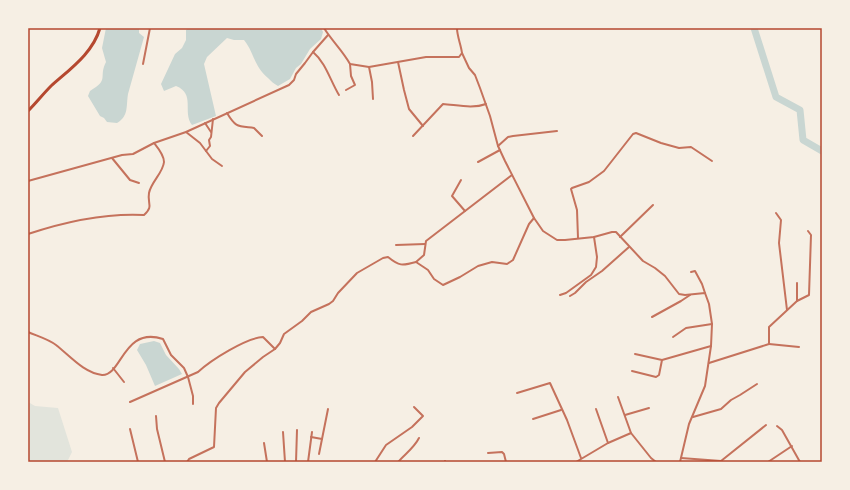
<svg xmlns="http://www.w3.org/2000/svg" width="850" height="490" font-family="Raleway,sans-serif">
<style>
.green{fill:#e2e4dc}
.water{fill:#c9d6d2}
.lines{fill:none;stroke-linecap:round;stroke-linejoin:round}
.river{stroke:#c9d6d2;stroke-width:7}
.minor{stroke:#c5725c;stroke-width:2}
.primary{stroke:#b5482f;stroke-width:3}
.neatline{fill:none;stroke:#b5482f;stroke-width:1.5}
</style>
<rect width="100%" height="100%" fill="#f6efe4"/>
<!-- green -->
<polygon class="green" points="28,402 35,406 58,408 72,452 67,462 28,462"/>
<!-- water -->
<g class="water">
<path d="M106 28H139V33L144 37 128 94C126 106 129 116 117 123L107 122 104 118 100 116 88 96 90 91C110 79 98 78 106 62L102 48Z"/>
<path d="M188 28H321L323 32 321 39 310 49 301 64 296 68 290 79 278 86C274 84 271 81 268 78 253 65 255 54 244 40H234L227 38 207 57 204 64 216 116 192 125C182 112 196 94 176 86L164 91 161 84 175 54 182 48 186 40V30Z"/>
<polygon points="154,341 160,343 166,355 179,369 182,374 155,386 146,365 137,350 140,344"/>
</g>
<g class="lines">
<!-- river -->
<polyline class="river" points="754,28 776,97 800,110 803,140 822,151"/>
<!-- minor -->
<g class="minor">
<path d="M324 28C332 41 343 51 350 64L369 67 426 57H459L462 53 469 68 475 75 480 88 490 116 498 146 505 161 534 218 543 231 557 240H565L594 237 612 232H616L643 261 655 268 665 276 679 294 685 295 705 293 709 304 712 324 711 346 705 386 689 424 680 462"/>
<path d="M457 28C457 36 461 45 462 53"/>
<path d="M313 52C326 63 330 80 339 95"/>
<polyline points="398,62 404,90 409,109 423,126"/>
<polyline points="143,64 150,28"/>
<polyline points="369,67 372,82 373,99"/>
<polyline points="346,90 355,85 351,76 350,64"/>
<path d="M227 113C236 128 238 126 254 128L262 136"/>
<polyline points="205,123 211,132"/>
<polyline points="186,132 200,143 212,159 222,166"/>
<path d="M413 136 443 104C457 105 473 109 486 104"/>
<polyline points="498,146 508,137 513,136 557,131"/>
<polyline points="206,151 210,146 209,140 211,137 213,119"/>
<polyline points="112,158 130,180 139,183"/>
<polyline points="478,162 500,150"/>
<polyline points="512,175 426,241 424,255 416,262 428,270 434,279 443,285 460,277 478,266 492,262 507,264 513,260 529,224 534,218"/>
<polyline points="461,180 452,196 465,211"/>
<polyline points="28,181 122,155 133,154 154,143 186,132 289,85 294,80 296,74 305,63 313,52 328,35"/>
<polyline points="776,213 781,220 779,243 787,310"/>
<path d="M28 234C64 222 106 213 144 215 154 206 147 204 149 193 151 182 163 173 164 162 164 155 158 148 154 143"/>
<polyline points="620,237 653,205"/>
<polyline points="578,238 577,210 571,189 572,188 589,182 604,171 633,134 636,133 661,143 679,148 691,147 712,161"/>
<polyline points="396,245 425,244"/>
<polyline points="691,272 695,271 702,284 705,293"/>
<polyline points="797,283 797,301"/>
<polyline points="560,295 566,293 591,275 596,267 597,257 594,237"/>
<polyline points="570,296 575,293 586,282 602,271 629,247"/>
<polyline points="652,317 681,301 690,295"/>
<path d="M28 332C37 336 48 339 56 345 70 356 84 373 102 375 122 376 123 326 163 339L171 355 184 368 188 377 193 396V404"/>
<polyline points="673,337 686,328 712,324"/>
<polyline points="769,344 799,347"/>
<polyline points="662,360 711,346"/>
<polyline points="709,363 769,344 769,327 797,301 809,295 811,235 808,231"/>
<polyline points="113,368 124,382"/>
<polyline points="632,371 656,377 659,375 662,360 635,354"/>
<polyline points="517,393 550,383 567,420 581,458"/>
<polyline points="618,397 631,433"/>
<path d="M130 402 198 372C211 360 246 338 263 337L275 349"/>
<polyline points="596,409 608,443"/>
<polyline points="625,415 649,408"/>
<polyline points="156,416 157,429 165,462"/>
<polyline points="693,417 721,409 731,400 740,395 757,384"/>
<polyline points="533,419 561,410"/>
<polyline points="777,426 782,430 800,462"/>
<polyline points="130,429 138,462"/>
<polyline points="283,432 285,462"/>
<polyline points="311,437 322,439"/>
<polyline points="264,443 267,462"/>
<polyline points="488,453 502,452 504,454 506,462"/>
<polyline points="319,454 328,409"/>
<polyline points="681,458 721,461 766,425"/>
<path d="M187 462 189 459 214 447 216 408 219 403 245 372 263 357 275 349 280 343 284 334 302 321 311 312 329 304 333 301 338 293 357 273 383 258 388 257C399 266 402 266 416 262"/>
<polyline points="296,462 297,430"/>
<polyline points="308,462 312,432"/>
<polyline points="375,462 386,445 412,427 423,416 414,407"/>
<path d="M398 462C405 454 414 448 419 438"/>
<polyline points="445,462 445,461"/>
<polyline points="576,462 608,443 631,433 651,458 656,462"/>
<polyline points="768,462 792,446"/>
</g>
<!-- primary -->
<path class="primary" d="M28 111C36 103 43 94 51 86 70 69 93 53 100 28"/>
</g>
<!-- border -->
<rect width="850" height="490" fill="none" stroke="#f6efe4" stroke-width="58"/>
<rect x="29" y="29" width="792" height="432" class="neatline"/>
</svg>
